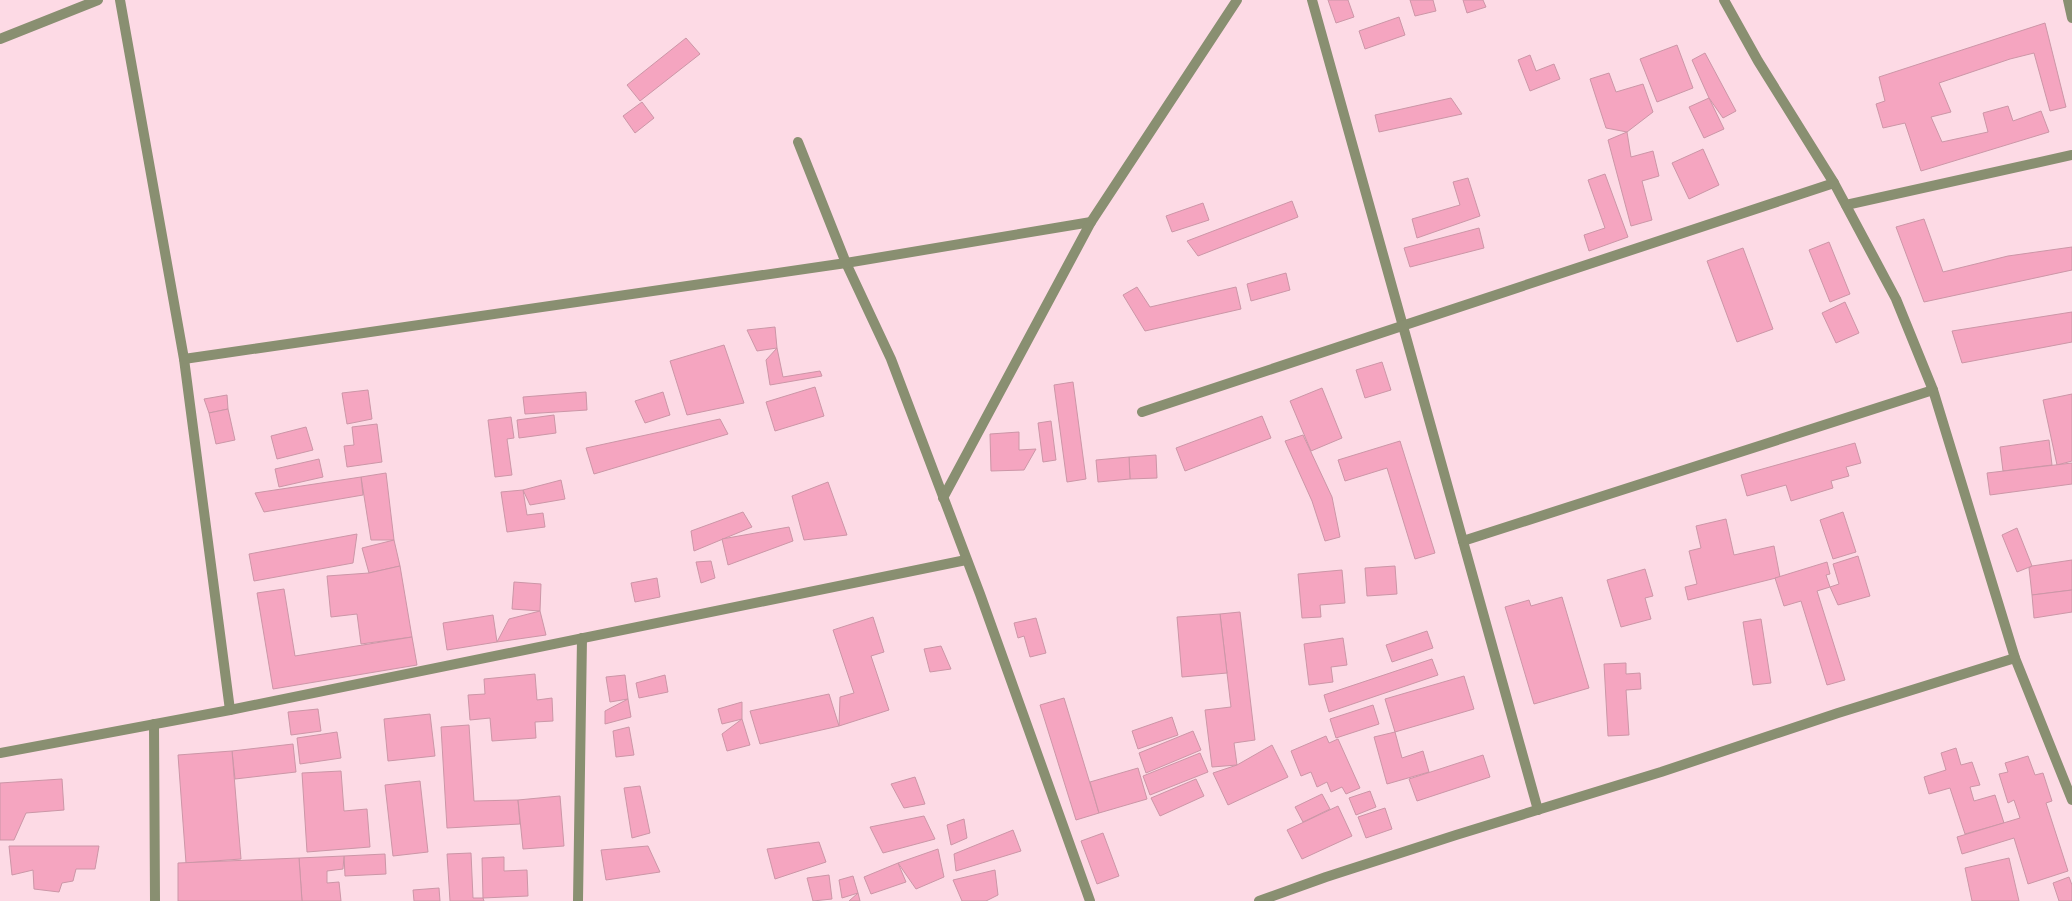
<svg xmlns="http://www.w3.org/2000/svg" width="2072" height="901" font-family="'DejaVu Sans',sans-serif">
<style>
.building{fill:#f5a5c0;stroke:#cc96a7}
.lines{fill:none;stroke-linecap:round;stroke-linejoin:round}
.minor{stroke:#898f71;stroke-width:10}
</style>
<rect width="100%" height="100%" fill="#fddae5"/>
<!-- building -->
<g class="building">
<polygon points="1328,0 1348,0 1354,17 1336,23"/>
<polygon points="1410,0 1433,0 1436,11 1415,16"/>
<polygon points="1463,0 1483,0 1486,7 1467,13"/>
<polygon points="1399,17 1405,35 1365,49 1359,31"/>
<polygon points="2045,23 2066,107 2050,111 2034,53 2010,59 1939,83 1951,112 1931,117 1942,142 1988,132 1983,113 2008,106 2013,121 2041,111 2049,132 1921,171 1905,123 1883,128 1876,104 1885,101 1879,77"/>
<polygon points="686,38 700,54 640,101 627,85"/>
<polygon points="1677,45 1693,88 1657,102 1640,59"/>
<polygon points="1705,53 1736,111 1723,118 1709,98 1692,60"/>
<polygon points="1530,55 1536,71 1554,64 1560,79 1530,91 1518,60"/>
<polygon points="1609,73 1616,92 1643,84 1653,112 1627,132 1606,128 1590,79"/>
<polygon points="1451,98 1462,114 1379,132 1375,115"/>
<polygon points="1709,98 1724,129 1704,138 1689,107"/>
<polygon points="642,102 654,118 635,133 623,116"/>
<polygon points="1627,132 1631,157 1653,151 1659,176 1642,181 1652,220 1631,226 1608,140"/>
<polygon points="1703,149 1719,185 1689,199 1672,163"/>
<polygon points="1605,174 1628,237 1589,251 1584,235 1605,228 1588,180"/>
<polygon points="1468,178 1480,216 1417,238 1412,219 1460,205 1453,182"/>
<polygon points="1292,201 1298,217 1198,256 1187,241"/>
<polygon points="1203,203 1209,220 1172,232 1166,216"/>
<polygon points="1924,219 1943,272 2008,256 2072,247 2072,270 1924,302 1896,227"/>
<polygon points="1479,228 1484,248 1410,267 1404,248"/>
<polygon points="1829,242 1850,294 1830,302 1809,250"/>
<polygon points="1743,248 1773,329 1737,342 1707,261"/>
<polygon points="1286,273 1290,290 1251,301 1247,284"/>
<polygon points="1137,287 1150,307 1236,287 1241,309 1145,331 1123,295"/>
<polygon points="1845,302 1859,333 1836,343 1822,313"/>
<polygon points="2072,312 2072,342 1962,363 1952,331"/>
<polygon points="775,327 777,348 757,351 747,330"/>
<polygon points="724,345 744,403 687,415 670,361"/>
<polygon points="777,348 783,377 820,371 822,376 770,385 766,360"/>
<polygon points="1382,362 1391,390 1365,398 1356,370"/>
<polygon points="1073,382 1086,479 1067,482 1054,385"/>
<polygon points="815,387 824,416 775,431 766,402"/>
<polygon points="1322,388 1342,438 1311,451 1290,401"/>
<polygon points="368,390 372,419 347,424 342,393"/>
<polygon points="586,392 587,410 525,414 523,397"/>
<polygon points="663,392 670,415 645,423 635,401"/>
<polygon points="2072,394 2072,461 2057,465 2043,400"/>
<polygon points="227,395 228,409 209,413 204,399"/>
<polygon points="228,409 235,440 216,444 209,413"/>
<polygon points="554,415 556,433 519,438 517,420"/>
<polygon points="1262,416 1271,438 1185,471 1176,448"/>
<polygon points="511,417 514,438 507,439 512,475 495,477 488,420"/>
<polygon points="720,419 728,434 594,474 586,448"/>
<polygon points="1051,421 1056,460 1043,462 1038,423"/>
<polygon points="377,424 382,462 347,467 344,446 354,445 352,427"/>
<polygon points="306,427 313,450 277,459 271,436"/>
<polygon points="1019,432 1019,450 1036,449 1024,470 991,471 990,434"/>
<polygon points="1303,435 1332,497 1340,537 1325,541 1312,501 1285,441"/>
<polygon points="2049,440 2052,465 2003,471 2000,447"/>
<polygon points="1400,441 1435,553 1415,559 1387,468 1345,481 1338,460"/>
<polygon points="1855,443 1861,463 1846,467 1849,476 1831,481 1833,488 1791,501 1786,485 1747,496 1741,475"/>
<polygon points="1156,455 1157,478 1130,479 1129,457"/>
<polygon points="1129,457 1130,479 1098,482 1096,460"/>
<polygon points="319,459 323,477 279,487 275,469"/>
<polygon points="2072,463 2072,484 1990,495 1987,473"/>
<polygon points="386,473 394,540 371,540 361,477"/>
<polygon points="361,477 363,495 264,512 255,493"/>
<polygon points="561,480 565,499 530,505 523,490"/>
<polygon points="828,482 847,535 804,540 792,496"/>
<polygon points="523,490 527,515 543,513 545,527 507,532 501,492"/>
<polygon points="743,512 752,527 694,551 691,531"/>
<polygon points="1843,512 1856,552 1833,559 1820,520"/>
<polygon points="1726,519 1734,555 1774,546 1780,577 1688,600 1685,587 1697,584 1689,551 1701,548 1696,526"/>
<polygon points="789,527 793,541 728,565 722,539"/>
<polygon points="2017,528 2032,566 2017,572 2002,535"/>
<polygon points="357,534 353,563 254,581 249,554"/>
<polygon points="394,540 400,566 369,573 362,548"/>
<polygon points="1858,556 1870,596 1838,605 1830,587 1839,584 1833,564"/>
<polygon points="2072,560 2072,590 2032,595 2029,568 2032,566"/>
<polygon points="711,561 715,578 701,583 696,562"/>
<polygon points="1827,562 1830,574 1826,575 1830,587 1817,591 1845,680 1827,685 1801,601 1784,606 1775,578"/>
<polygon points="400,566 412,637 361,644 357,614 331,617 327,576 369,573"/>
<polygon points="1395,566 1397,594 1367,596 1365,568"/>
<polygon points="1645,569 1653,596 1645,598 1651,619 1621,627 1607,580"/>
<polygon points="1342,570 1345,603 1320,605 1321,617 1302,618 1298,574"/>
<polygon points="657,578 660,597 635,602 631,583"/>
<polygon points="514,582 541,584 540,611 512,609"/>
<polygon points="284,589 295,656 412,637 417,665 273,689 257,593"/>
<polygon points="2072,590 2072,612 2034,618 2032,595"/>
<polygon points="1562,597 1589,688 1534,704 1505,607 1529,600 1531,606"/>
<polygon points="540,611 546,635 497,642 509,619"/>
<polygon points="1240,612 1255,740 1234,743 1237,765 1212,767 1205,710 1231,707 1220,614"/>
<polygon points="1220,614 1227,673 1182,677 1177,617"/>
<polygon points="493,615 497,642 447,650 443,623"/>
<polygon points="873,617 884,652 871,656 889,710 839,726 840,697 854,693 833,630"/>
<polygon points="1036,618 1046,653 1030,657 1024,636 1018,638 1014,623"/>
<polygon points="1761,619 1771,683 1753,685 1743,622"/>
<polygon points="1427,631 1433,648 1392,662 1386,645"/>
<polygon points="1343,638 1347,665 1331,667 1333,682 1309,685 1304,644"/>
<polygon points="941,646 951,669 930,672 924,649"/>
<polygon points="1432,659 1438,675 1329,712 1324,695"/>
<polygon points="1626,663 1626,674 1640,673 1641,689 1626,690 1629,735 1608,736 1604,664"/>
<polygon points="535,674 537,700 552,698 553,721 535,722 536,738 492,741 490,718 470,720 468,695 485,694 484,679"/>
<polygon points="625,675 628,699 610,702 606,677"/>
<polygon points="665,675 668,692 639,698 636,683"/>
<polygon points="1464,676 1474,709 1395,732 1385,699"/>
<polygon points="829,694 839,726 760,744 750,711"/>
<polygon points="1064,698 1099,813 1076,820 1040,705"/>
<polygon points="628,699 631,717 605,724 605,711"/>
<polygon points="742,702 742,719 722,724 718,709"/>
<polygon points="1373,705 1379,724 1336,738 1330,719"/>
<polygon points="318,709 321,731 291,735 288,712"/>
<polygon points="430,714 435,756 388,761 384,719"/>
<polygon points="1172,717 1178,735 1138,749 1132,731"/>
<polygon points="742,719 750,745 727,751 722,734"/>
<polygon points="469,725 474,801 518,800 520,824 447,828 441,727"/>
<polygon points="629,727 634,755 616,757 613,731"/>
<polygon points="1193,731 1201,750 1146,773 1139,753"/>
<polygon points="337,732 341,758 300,764 297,738"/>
<polygon points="1395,732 1402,758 1423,751 1429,772 1387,784 1374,737"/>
<polygon points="1326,736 1329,743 1338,739 1360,788 1346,794 1342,787 1331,792 1327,782 1317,787 1311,772 1301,776 1291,751"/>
<polygon points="293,744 296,772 235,779 232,751"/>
<polygon points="1272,745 1288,777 1228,805 1213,773 1237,765"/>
<polygon points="1956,748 1961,765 1972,762 1980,785 1970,787 1974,801 1995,795 2004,823 1965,834 1950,788 1929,794 1924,777 1946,770 1941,753"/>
<polygon points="232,751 241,859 186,863 178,755"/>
<polygon points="1200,753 1208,772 1150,795 1143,776"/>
<polygon points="1483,755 1490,777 1417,801 1409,779"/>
<polygon points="2028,756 2035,775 2043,773 2052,801 2046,803 2068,871 2028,884 2014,838 1962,854 1957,837 2020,818 2014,800 2008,803 1999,774 2008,772 2005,763"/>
<polygon points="1138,768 1147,799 1099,813 1090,782"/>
<polygon points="341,771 344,811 367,809 370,847 307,852 302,773"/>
<polygon points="915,777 925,804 904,808 891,784"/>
<polygon points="62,779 64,810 26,813 14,840 0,840 0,783"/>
<polygon points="1196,779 1204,796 1160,816 1151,798"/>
<polygon points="420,781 428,852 393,856 385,785"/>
<polygon points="640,786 650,833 632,838 624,788"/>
<polygon points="1370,791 1376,807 1356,815 1349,798"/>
<polygon points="1322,794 1330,809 1303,822 1295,807"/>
<polygon points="560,796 564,846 523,849 518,800"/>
<polygon points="1338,806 1352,836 1302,859 1287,830"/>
<polygon points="1385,808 1392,829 1366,838 1358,817"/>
<polygon points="924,816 935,839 883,853 870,827"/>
<polygon points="964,819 967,838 951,845 947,825"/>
<polygon points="1013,830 1021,851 956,871 954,854"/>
<polygon points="1103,833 1119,876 1097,884 1081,841"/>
<polygon points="819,842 826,862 775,879 767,849"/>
<polygon points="9,846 99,846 95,869 76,869 73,881 62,883 59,892 34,889 33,870 12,875"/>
<polygon points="648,846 660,872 606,880 601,850"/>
<polygon points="938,849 944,877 916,889 898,863"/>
<polygon points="471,853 473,898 483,898 484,901 450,901 447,854"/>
<polygon points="385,854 386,874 345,876 344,856"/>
<polygon points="344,856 343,869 327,871 327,883 339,882 341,901 302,901 299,858"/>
<polygon points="504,857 504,871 527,870 528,896 483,898 482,858"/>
<polygon points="299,858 302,901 178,901 178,863"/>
<polygon points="2009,858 2019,901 1972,901 1965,868"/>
<polygon points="898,863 906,882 871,894 864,877"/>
<polygon points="995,870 998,895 986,901 962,901 953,880"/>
<polygon points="829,875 832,899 813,901 807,878"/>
<polygon points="853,876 858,893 842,898 839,880"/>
<polygon points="2069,877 2072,885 2072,901 2059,901 2053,883"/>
<polygon points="439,888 440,901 414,901 413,890"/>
<polygon points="858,893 860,901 849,901"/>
</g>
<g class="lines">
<!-- minor -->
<g class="minor">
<polyline points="120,0 184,359 230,710"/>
<polyline points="1312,0 1538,810"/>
<polyline points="1724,0 1758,61 1834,183 1896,299 1933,390 2015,658 2072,800"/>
<polyline points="2068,0 2072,18"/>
<polyline points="0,39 98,0"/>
<polyline points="798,142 846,263 891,359 980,594 1090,901"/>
<polyline points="1846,205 2072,155"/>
<polyline points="184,359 846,263 1091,222"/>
<polyline points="1142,412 1834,183"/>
<polyline points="943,498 1091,222 1237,0"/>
<polyline points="1463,541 1933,390"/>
<polyline points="154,724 155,901"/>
<polyline points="0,753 230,710 966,560"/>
<polyline points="578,901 582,638"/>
<polyline points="1259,901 1326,877 1456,835 1661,772 1838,713 2015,658"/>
</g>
</g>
</svg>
